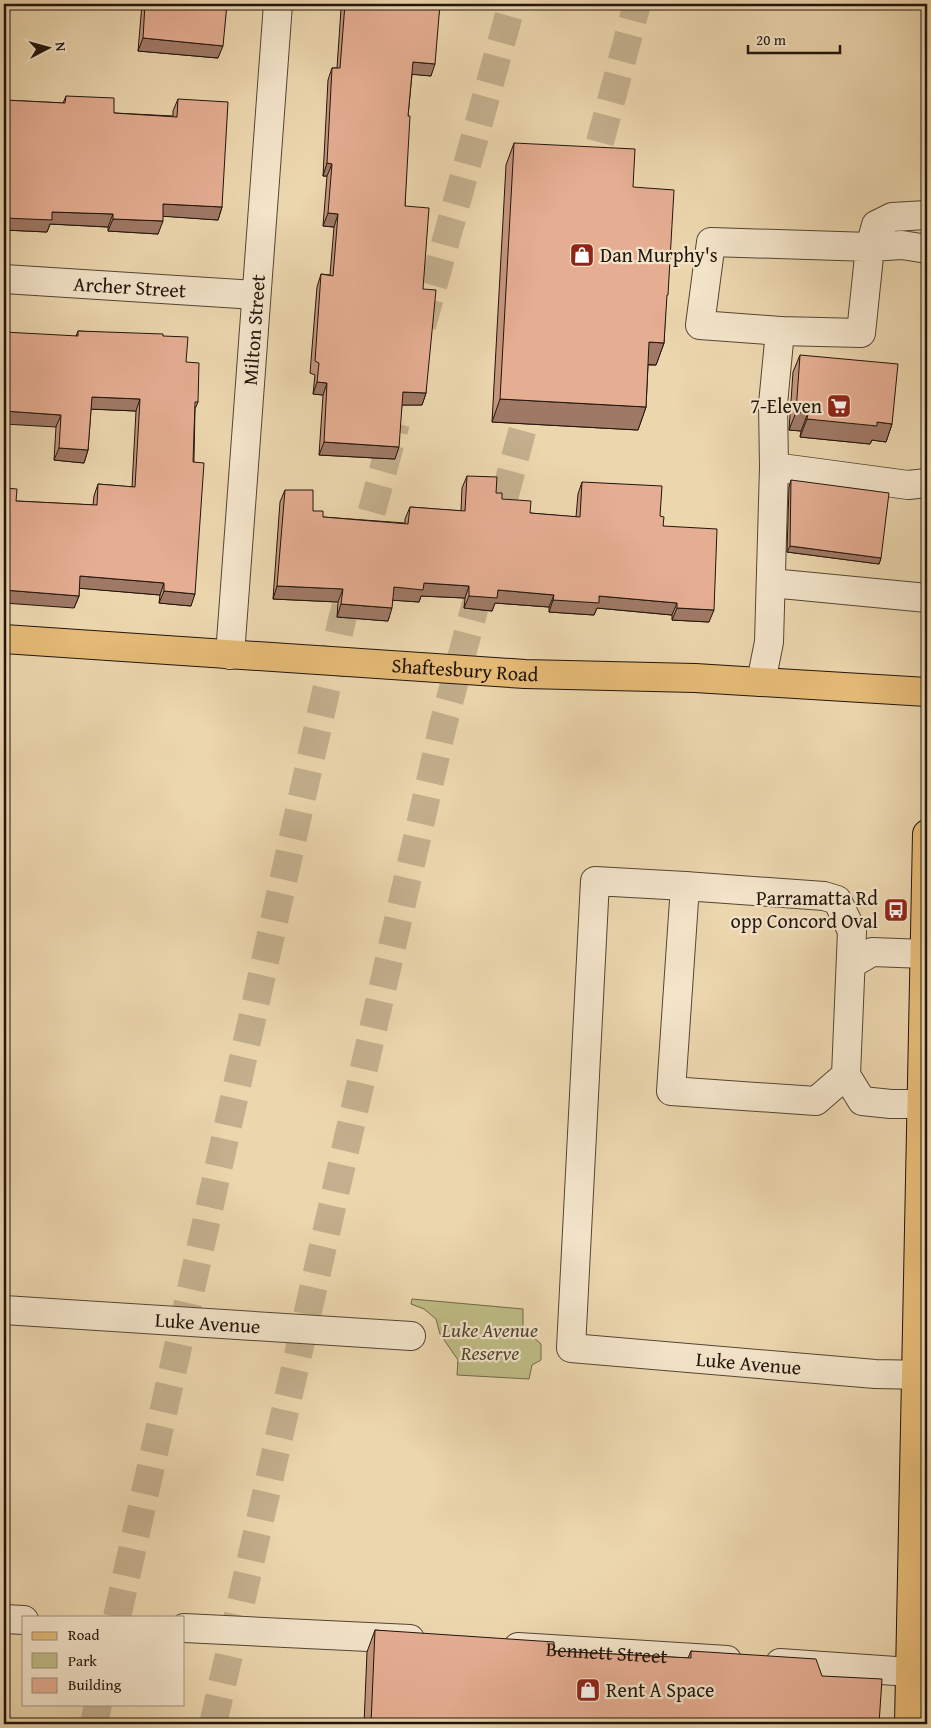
<svg xmlns="http://www.w3.org/2000/svg" width="931" height="1728" font-family="'Gentium Book Plus',serif">
<style>
.green{fill:#bfbc85;stroke:#706848}
.lines{fill:none;stroke-linecap:round;stroke-linejoin:round}
.highway-tunnel{stroke:#c3af8d;stroke-width:28;stroke-dasharray:28 14;stroke-linecap:butt}
.minor-casing{stroke:#544534;stroke-width:30}
.major-casing{stroke:#21150b;stroke-width:30}
.highway-casing{stroke:#21150b;stroke-width:30}
.minor{stroke:#f3e4ca;stroke-width:28}
.major{stroke:#e6bb77;stroke-width:28}
.highway{stroke:#e6bb77;stroke-width:28}
.wall{fill:#c5957e;stroke:#21150b}
.shaded-wall{fill:#a07966;stroke:#21150b}
.building{fill:#e5ad92;stroke:#21150b}
.labels{text-anchor:middle;stroke-width:4.5;stroke-linejoin:round;paint-order:stroke}
.poi-label{font-size:20px;fill:#21150b;stroke:#f3e4ca;text-anchor:start}
.street-label{font-size:20px;fill:#21150b;stroke:#f3e4ca}
.park-label{font-size:20px;font-style:italic;fill:#504730;stroke:#f3e4ca}
</style>
<rect width="100%" height="100%" fill="#ecd6ae"/>
<filter id="stains"><feTurbulence type="fractalNoise" baseFrequency=".004" numOctaves="4"/><feColorMatrix values="0 0 0 0 .2 0 0 0 0 .09 0 0 0 0 .02 0 0 0 .5 -.17"/></filter>
<radialGradient id="worn" r=".72"><stop offset=".6" stop-color="#630" stop-opacity="0"/><stop offset="1" stop-color="#630" stop-opacity=".3"/></radialGradient>
<!-- green -->
<polygon class="green" points="412,1299 523,1309 523,1328 541,1344 541,1360 532,1365 529,1379 457,1375 458,1360 440,1334 436,1319 424,1309 411,1304"/>
<g class="lines">
<!-- highway-tunnel -->
<g class="highway-tunnel">
<polyline points="589,183 637,4"/>
<polyline points="422,326 512,4"/>
<polyline points="117,1617 342,620 396,423"/>
<polyline points="94,1724 98,1704"/>
<polyline points="213,1724 443,725 534,387"/>
</g>
<defs>
<g id="minor">
<polyline points="927,215 892,217 876,225 870,247 861,333 780,331 700,325 711,242 870,247 902,245 927,249"/>
<path id="s1" d="M4 279 256 295"/>
<polyline points="774,467 773,404 780,331"/>
<polyline points="771,583 927,598"/>
<path id="s2" d="M230 655 278 4"/>
<polyline points="761,682 769,642 774,467 908,485 927,483"/>
<path id="s3" d="M685 886 595 881 571 1348 875 1374 927 1375"/>
<polyline points="851,964 872,952 925,954"/>
<polyline points="846,1075 816,1101 671,1091 685,886 824,896 837,900 852,931 846,1075 862,1101 891,1104 922,1104"/>
<path id="s4" d="M4 1310 411 1336"/>
<polyline points="4,1619 24,1620"/>
<polyline points="184,1628 410,1639"/>
<path id="s5" d="M518 1647 727 1660"/>
<polyline points="780,1663 910,1672"/>
</g>
<g id="major">
<path id="s6" d="M4 639 525 674 695 678 927 692"/>
</g>
<polyline id="highway" points="909,1724 927,834"/>
</defs>
<!-- minor casing -->
<use href="#minor" class="minor-casing"/>
<!-- major casing -->
<use href="#major" class="major-casing"/>
<!-- highway casing -->
<use href="#highway" class="highway-casing"/>
<!-- minor -->
<use href="#minor" class="minor"/>
<!-- major -->
<use href="#major" class="major"/>
<!-- highway -->
<use href="#highway" class="highway"/>
</g>
<!-- wall -->
<g class="wall">
<polygon points="142,4 227,4 218,58 138,51"/>
<polygon points="334,4 440,4 431,76 412,74 408,116 405,206 423,289 426,393 422,405 402,405 395,459 319,455 323,395 313,394 315,375 310,373 317,287 321,274 330,275 334,227 323,226 327,176 323,176 328,80 332,68 337,68 341,9 334,9"/>
<polygon points="66,96 114,113 173,116 173,111 178,99 222,207 218,220 163,216 158,234 108,231 108,227 50,224 47,232 4,230 4,100 63,103"/>
<polygon points="514,143 633,187 666,300 664,343 656,365 648,365 646,407 638,430 492,422 506,165"/>
<polygon points="78,331 163,336 186,362 198,402 195,409 191,606 159,603 160,595 79,588 79,596 74,608 16,501 93,505 94,496 98,484 132,487 136,411 91,409 88,450 84,463 54,460 56,427 76,336"/>
<polygon points="800,355 892,424 886,442 872,440 870,444 800,437 801,431 789,430 793,372"/>
<polygon points="467,476 496,493 502,499 530,513 576,517 578,494 582,482 660,516 663,526 709,622 672,620 672,615 597,608 594,615 549,612 549,607 495,603 492,611 464,608 465,598 421,596 419,602 393,600 388,621 337,617 338,602 273,599 280,502 285,490 313,511 323,517 405,523 405,519 410,507 461,511 462,488"/>
<polygon points="791,480 881,558 879,564 787,552 789,487"/>
<polygon points="375,1630 554,1651 688,1658 691,1651 822,1676 879,1724 364,1724 367,1652"/>
</g>
<!-- shaded-wall -->
<g class="shaded-wall">
<polygon points="336,4 343,4 341,9 334,9"/>
<polygon points="143,38 223,46 218,58 138,51"/>
<polygon points="413,62 435,64 431,76 408,74"/>
<polygon points="327,163 332,164 327,176 323,176"/>
<polygon points="163,204 222,207 218,220 159,216"/>
<polygon points="52,212 113,214 108,227 50,224 47,232 4,230 4,218"/>
<polygon points="328,213 338,214 334,227 323,226"/>
<polygon points="113,219 163,221 158,234 108,231"/>
<polygon points="649,342 664,343 656,365 641,364"/>
<polygon points="317,382 327,383 323,395 313,394"/>
<polygon points="403,392 426,393 422,405 399,405"/>
<polygon points="92,397 140,399 136,411 88,409"/>
<polygon points="500,399 646,407 638,430 492,422"/>
<polygon points="4,411 61,415 56,427 4,424"/>
<polygon points="796,412 808,413 801,431 789,430"/>
<polygon points="807,419 877,422 892,424 886,442 872,440 870,444 800,437"/>
<polygon points="324,442 399,447 395,459 319,455"/>
<polygon points="59,448 88,450 84,463 54,460"/>
<polygon points="790,546 881,558 879,564 787,552"/>
<polygon points="80,576 164,583 160,595 76,588"/>
<polygon points="424,583 469,586 465,598 421,596 419,602 389,600 394,587"/>
<polygon points="277,586 343,589 338,602 273,599"/>
<polygon points="4,590 79,596 74,608 4,603"/>
<polygon points="498,590 554,595 549,607 495,603 492,611 464,608 469,596"/>
<polygon points="164,591 195,594 191,606 159,603"/>
<polygon points="599,596 677,603 672,615 597,608 594,615 549,612 553,600"/>
<polygon points="341,604 392,608 388,621 337,617"/>
<polygon points="677,608 714,610 709,622 672,620"/>
</g>
<!-- building -->
<g class="building">
<polygon points="145,4 227,4 223,46 143,38"/>
<polygon points="345,4 440,4 435,64 413,62 408,116 410,116 405,206 429,208 423,289 436,290 426,393 403,392 399,447 324,442 327,383 317,382 319,363 315,361 321,274 333,276 338,214 328,213 332,164 327,163 332,68 340,68"/>
<polygon points="66,96 114,98 114,113 177,117 178,99 228,102 222,207 163,204 163,221 113,219 113,214 52,212 52,220 4,218 4,100 65,103"/>
<polygon points="514,143 635,149 633,187 674,190 668,295 667,295 664,343 649,342 646,407 500,399"/>
<polygon points="78,331 163,334 163,336 188,337 186,362 199,363 198,402 195,402 193,462 204,463 195,594 164,591 164,583 80,576 79,596 4,590 4,488 17,489 16,501 97,505 98,484 135,487 140,399 92,397 88,450 59,448 61,415 4,411 4,332 78,336"/>
<polygon points="800,355 898,364 892,424 877,422 877,426 807,419 808,413 796,412"/>
<polygon points="467,476 497,477 496,493 502,493 502,499 531,501 530,513 580,517 582,482 662,486 660,516 664,517 663,526 717,529 714,610 677,608 677,603 599,596 599,603 553,600 554,595 498,590 497,598 469,596 469,586 424,583 423,590 394,587 392,608 341,604 343,589 277,586 285,490 313,490 313,511 323,511 323,517 408,524 410,507 465,511"/>
<polygon points="791,480 889,493 881,558 790,546"/>
<polygon points="375,1630 554,1642 554,1651 691,1658 691,1651 816,1659 822,1676 882,1679 879,1724 371,1724"/>
</g>
<!-- icons -->
<defs>
<symbol id="shop-square" viewBox="-11 -11 22 22"><rect x="-9" y="-9" width="18" height="18" rx="4" fill="#8f2418" stroke="#f3e4ca"/><path d="M-5-2.5h2.3a2.7 3.5 0 0 1 5.4 0H5L5.5 6h-11ZM-1.5-2.5h3a1.5 2.3 0 0 0-3 0Z" fill="#fff"/></symbol>
<symbol id="supermarket-square" viewBox="-11 -11 22 22"><rect x="-9" y="-9" width="18" height="18" rx="4" fill="#8f2418" stroke="#f3e4ca"/><path d="M-6-5.5h2.5l.6 2H6L4.5 2H-2.5L-4.4-4H-6ZM-1.5 3.2a1.3 1.3 0 1 0 .1 0ZM3 3.2a1.3 1.3 0 1 0 .1 0Z" fill="#fff"/></symbol>
<symbol id="bus-square" viewBox="-11 -11 22 22"><rect x="-9" y="-9" width="18" height="18" rx="4" fill="#8f2418" stroke="#f3e4ca"/><path d="M-5-6H5V4H4V6H2V4H-2V6H-4V4H-5ZM-3.5-4V0h7V-4ZM-3.5 1.2v1.5H-2V1.2ZM2 1.2v1.5H3.5V1.2Z" fill="#fff"/></symbol>
</defs>
<g fill-rule="evenodd">
<use href="#shop-square" x="568" y="241" width="28" height="28"/>
<use href="#supermarket-square" x="825" y="392" width="28" height="28"/>
<use href="#bus-square" x="882" y="896" width="28" height="28"/>
<use href="#shop-square" x="574" y="1676" width="28" height="28"/>
</g>
<g class="labels">
<!-- poi labels -->
<g class="poi-label">
<text x="600" y="262">Dan Murphy's</text>
<text x="822" y="413" text-anchor="end">7-Eleven</text>
<text x="878" y="905" text-anchor="end">Parramatta Rd<tspan x="878" dy="23">opp Concord Oval</tspan></text>
<text x="606" y="1697">Rent A Space</text>
</g>
<!-- street labels -->
<g class="street-label">
<text dy="7" stroke="none"><textPath href="#s1" startOffset="126">Archer Street</textPath></text>
<text dy="7" stroke="none"><textPath href="#s2" startOffset="326">Milton Street</textPath></text>
<text dy="7" stroke="none"><textPath href="#s6" startOffset="462">Shaftesbury Road</textPath></text>
<text dy="7" stroke="none"><textPath href="#s4" startOffset="204">Luke Avenue</textPath></text>
<text dy="7" stroke="none"><textPath href="#s3" startOffset="736">Luke Avenue</textPath></text>
<text dy="7" stroke="none"><textPath href="#s5" startOffset="89">Bennett Street</textPath></text>
</g>
<!-- park labels -->
<g class="park-label">
<text x="490" y="1337">Luke Avenue<tspan x="490" dy="23">Reserve</tspan></text>
</g>
</g>
<!-- margin -->
<rect width="931" height="1728" fill="none" stroke="#ecd6ae" stroke-width="20"/>
<rect x="5" y="5" width="921" height="1718" fill="none" stroke="#21150b" stroke-width="2.5"/>
<rect x="10" y="10" width="911" height="1708" fill="none" stroke="#21150b"/>
<!-- legend -->
<rect x="22" y="1616" width="162" height="90" fill="#f3e4ca" stroke="#9f917e"/>
<rect x="32" y="1632" width="25" height="8" fill="#e6bb77" stroke="#9f917e"/>
<text x="68" y="1640" font-size="15" fill="#21150b">Road</text>
<rect x="32" y="1653" width="25" height="15" fill="#bfbc85" stroke="#9f917e"/>
<text x="68" y="1666" font-size="15" fill="#21150b">Park</text>
<rect x="32" y="1678" width="25" height="15" fill="#e5ad92" stroke="#9f917e"/>
<text x="68" y="1690" font-size="15" fill="#21150b">Building</text>
<!-- north arrow -->
<g transform="translate(48 48) rotate(84)" stroke="#f3e4ca" stroke-width="4" paint-order="stroke">
<path d="M0-4L9 19L0 12L-9 19Z" fill="#21150b"/>
<text y="-8" font-size="14" font-weight="bold" text-anchor="middle" fill="#21150b">N</text>
</g>
<!-- scale -->
<path d="M748 45v8h92v-8" fill="none" stroke="#21150b" stroke-width="2.5"/>
<text x="756" y="45" font-size="15" fill="#21150b" stroke="#f3e4ca" stroke-width="4" paint-order="stroke">20 m</text>
<rect width="100%" height="100%" filter="url(#stains)"/>
<rect width="100%" height="100%" fill="url(#worn)"/>
</svg>
